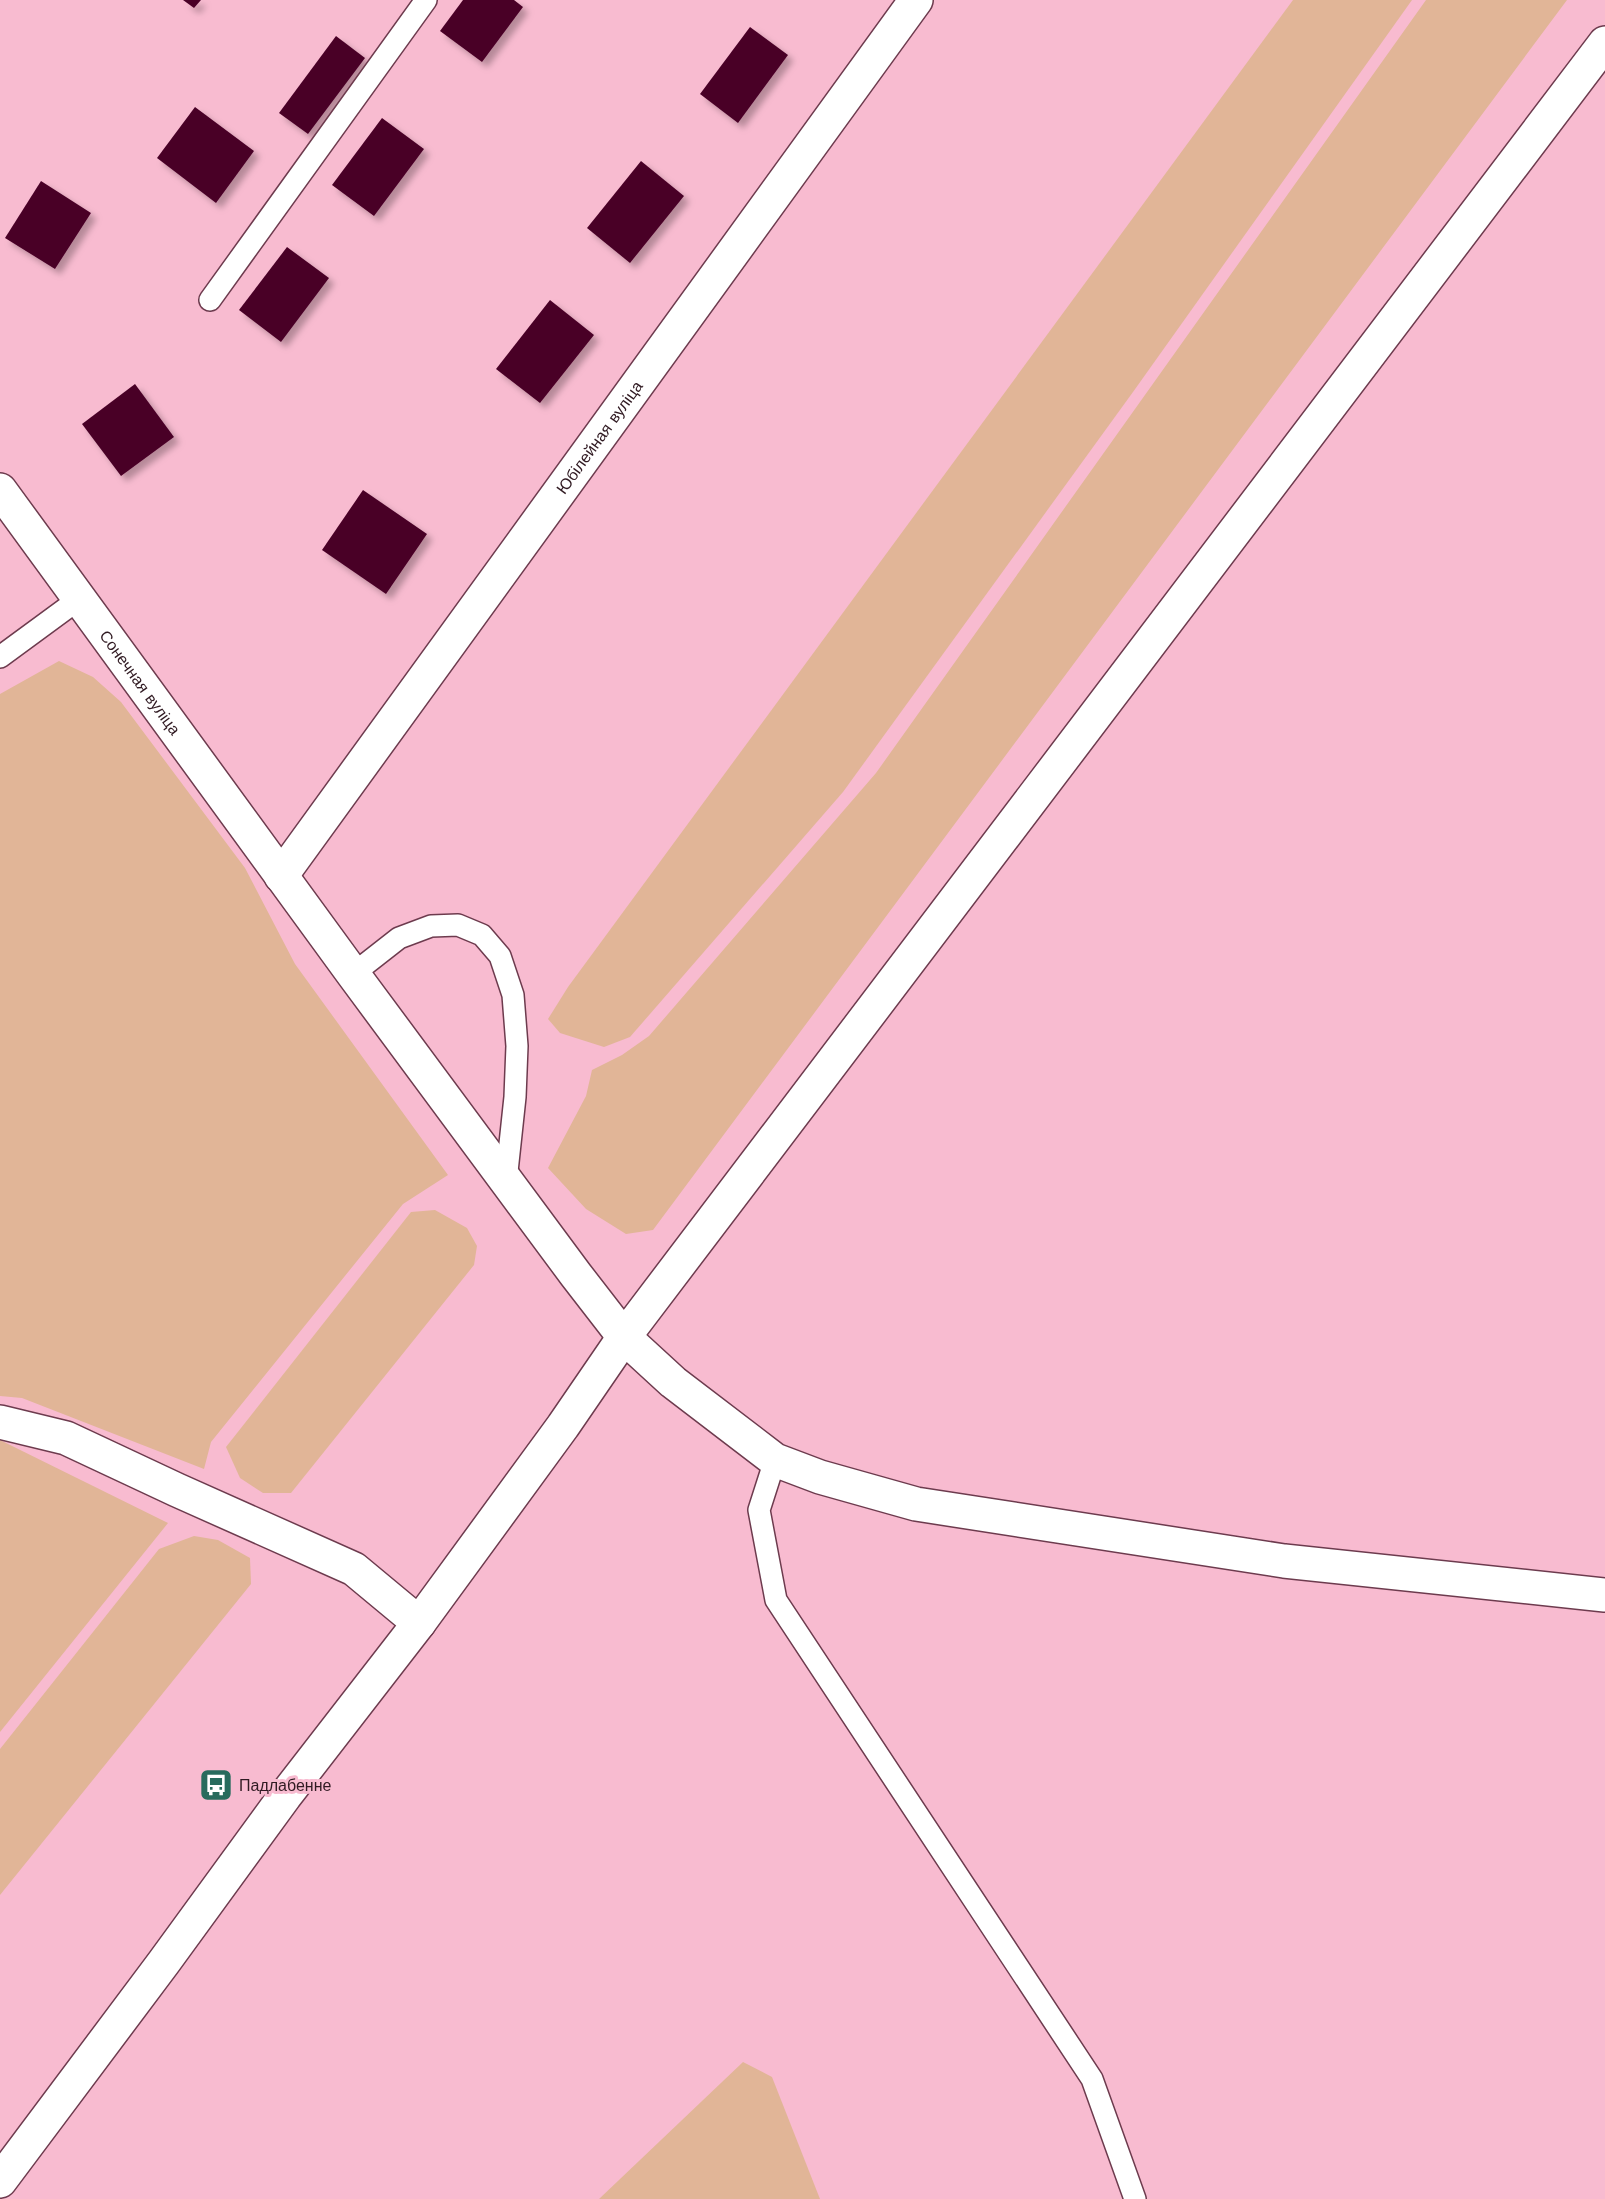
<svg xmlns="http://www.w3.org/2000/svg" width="1605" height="2199" font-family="'Work Sans',sans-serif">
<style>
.green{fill:#e1b597}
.building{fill:#490628;filter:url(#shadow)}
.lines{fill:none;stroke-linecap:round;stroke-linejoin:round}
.lane-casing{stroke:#6d3b4e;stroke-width:24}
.street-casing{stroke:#6d3b4e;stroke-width:36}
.secondary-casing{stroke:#6d3b4e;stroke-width:36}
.lane{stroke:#fff;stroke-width:21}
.street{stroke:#fff;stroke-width:33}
.secondary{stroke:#fff;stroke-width:33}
.labels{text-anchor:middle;stroke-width:6;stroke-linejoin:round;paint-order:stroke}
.street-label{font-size:16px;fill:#301a22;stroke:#f8bbd0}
.poi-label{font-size:16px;fill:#301a22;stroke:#f8bbd0;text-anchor:start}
</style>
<defs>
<filter id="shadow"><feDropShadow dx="5.5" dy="5.5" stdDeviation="3" flood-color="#0004"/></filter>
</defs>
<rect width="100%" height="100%" fill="#f8bbd0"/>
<!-- green -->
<g class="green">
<polygon points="1293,0 1412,0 1133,392 843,792 630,1037 604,1047 560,1033 548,1019 568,987"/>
<polygon points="1426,0 1567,0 653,1230 626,1234 586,1209 548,1168 586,1096 592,1070 622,1055 649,1036 876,773"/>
<polygon points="59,661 93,677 121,702 245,868 295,964 448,1175 403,1204 211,1442 204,1469 22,1398 0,1396 0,694"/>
<polygon points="435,1210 467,1228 477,1246 474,1265 291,1493 263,1493 240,1478 226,1447 411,1212"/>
<polygon points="0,1440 168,1523 0,1732"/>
<polygon points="194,1536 218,1540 250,1558 251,1584 0,1895 0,1749 159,1549"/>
<polygon points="743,2062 772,2077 820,2199 599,2199"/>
</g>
<!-- building -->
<g class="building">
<polygon points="183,0 201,0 194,8"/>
<polygon points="463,0 514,0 523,7 482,62 440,31"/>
<polygon points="750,27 788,55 738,123 700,94"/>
<polygon points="336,36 365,58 308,134 279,113"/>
<polygon points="195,107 254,151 216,203 157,158"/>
<polygon points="382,118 424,149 374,216 332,185"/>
<polygon points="641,161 684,196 630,263 587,228"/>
<polygon points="41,181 91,213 55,269 5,238"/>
<polygon points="287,247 329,278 281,342 239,310"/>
<polygon points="550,300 594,335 540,403 496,369"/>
<polygon points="135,384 174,437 121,476 82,424"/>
<polygon points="363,490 427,534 386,594 322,550"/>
</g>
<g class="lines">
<defs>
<g id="lane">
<polyline points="210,300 426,0"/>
<polyline points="0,657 79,599"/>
<polyline points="353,974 399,938 431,926 458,925 482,935 500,956 513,995 517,1046 515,1097 506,1181"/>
<polyline points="775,1460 759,1510 776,1600 1092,2079 1135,2199"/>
</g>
<g id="street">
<path id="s1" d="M281 876 916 0"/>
</g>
<g id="secondary">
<path id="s2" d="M0 490 353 974 576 1275 624 1337 673 1382 775 1460 820 1477 916 1504 1284 1561 1605 1595"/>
<polyline points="0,1422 66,1438 177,1490 354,1569 419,1623"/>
<polyline points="0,2181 164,1962 285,1796 419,1623 563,1426 624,1337 1605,43"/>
</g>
</defs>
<!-- lane casing -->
<use href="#lane" class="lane-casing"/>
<!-- street casing -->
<use href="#street" class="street-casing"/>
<!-- secondary casing -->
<use href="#secondary" class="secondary-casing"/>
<!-- lane -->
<use href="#lane" class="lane"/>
<!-- street -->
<use href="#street" class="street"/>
<!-- secondary -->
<use href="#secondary" class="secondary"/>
</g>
<!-- icons -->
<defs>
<symbol id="bus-square" viewBox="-11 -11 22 22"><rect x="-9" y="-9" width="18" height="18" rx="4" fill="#286b5d" stroke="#f8bbd0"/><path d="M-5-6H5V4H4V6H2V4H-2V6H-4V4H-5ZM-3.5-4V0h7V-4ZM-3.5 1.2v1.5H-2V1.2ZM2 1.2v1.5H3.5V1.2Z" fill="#fff"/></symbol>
</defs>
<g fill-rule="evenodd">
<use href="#bus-square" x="197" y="1766" width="38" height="38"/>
</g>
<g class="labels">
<!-- street labels -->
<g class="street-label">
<text dy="6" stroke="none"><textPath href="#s1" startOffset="542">Юбілейная вуліца</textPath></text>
<text dy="6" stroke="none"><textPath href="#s2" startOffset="238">Сонечная вуліца</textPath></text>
</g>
<!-- poi labels -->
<g class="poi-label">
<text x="239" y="1791">Падлабенне</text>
</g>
</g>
</svg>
